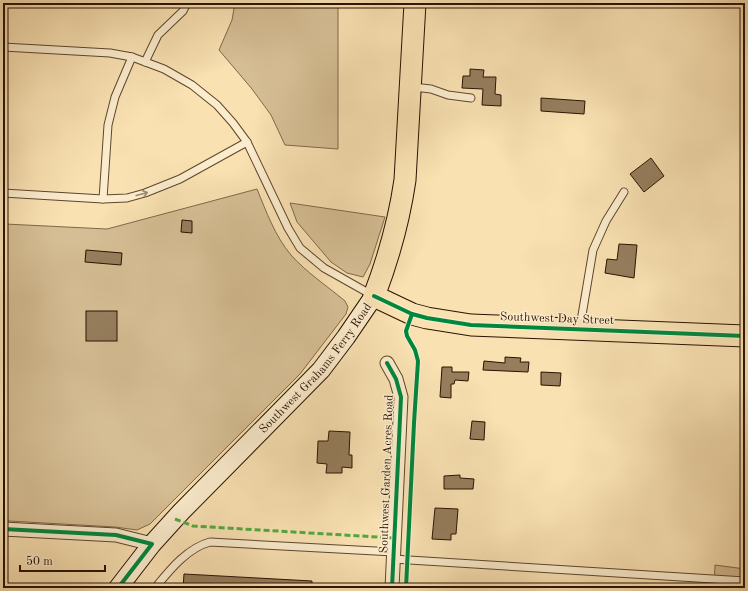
<svg xmlns="http://www.w3.org/2000/svg" width="748" height="591" font-family="'Old Standard TT',serif">
<style>
.green{fill:#d6be94;stroke:#80684a}
.building{fill:#967e5d;stroke:#2a1200}
.lines{fill:none;stroke-linecap:round;stroke-linejoin:round}
.lane-casing{stroke:#5e462c;stroke-width:9}
.street-casing{stroke:#5e462c;stroke-width:15}
.secondary-casing{stroke:#2a1200;stroke-width:20}
.primary-casing{stroke:#2a1200;stroke-width:23}
.lane{stroke:#fbeccd;stroke-width:7}
.street{stroke:#fbeccd;stroke-width:13}
.secondary{stroke:#fbeccd;stroke-width:18}
.primary{stroke:#f9e1b2;stroke-width:21}
.quiet{stroke:#53a840;stroke-width:3;stroke-dasharray:6 3;stroke-linecap:butt}
.cycleway-casing{stroke:#fbeccd;stroke-width:6}
.cycleway{stroke:#00873e;stroke-width:4}
.oneway{stroke:#9d8a71}
.labels{text-anchor:middle;stroke-width:3;stroke-linejoin:round;paint-order:stroke}
.street-label{font-size:12px;fill:#2a1200;stroke:#fbeccd}
</style>
<rect width="100%" height="100%" fill="#f9e1b2"/>
<filter id="stains"><feTurbulence type="fractalNoise" baseFrequency=".005" numOctaves="4"/><feColorMatrix values="0 0 0 0 .2 0 0 0 0 .09 0 0 0 0 .02 0 0 0 .5 -.17"/></filter>
<radialGradient id="worn" r=".72"><stop offset=".6" stop-color="#630" stop-opacity="0"/><stop offset="1" stop-color="#630" stop-opacity=".3"/></radialGradient>
<!-- green -->
<g class="green">
<polygon points="235,3 338,3 338,149 285,145 271,115 252,89 219,50 232,20"/>
<path d="M257 189C266 211 275 236 291 255 306 272 327 286 345 301L348 307 346 314 300 374 150 524 137 530 115 527 9 521 3 517V262L5 224 107 229Z"/>
<polygon points="290,203 385,217 370,264 363,277 347,273 331,262 297,222"/>
<polygon points="715,565 745,569 745,588 714,588"/>
</g>
<!-- building -->
<g class="building">
<polygon points="470,69 484,70 483,77 496,77 495,94 501,95 501,106 482,105 483,89 462,88 463,76 470,76"/>
<polygon points="541,98 585,101 584,114 541,111"/>
<polygon points="651,158 664,176 644,192 630,174"/>
<polygon points="182,220 192,221 192,233 181,232"/>
<polygon points="619,244 637,245 634,278 605,273 607,259 617,260"/>
<polygon points="86,250 122,253 121,265 85,262"/>
<rect x="86" y="311" width="31" height="30"/>
<polygon points="505,357 521,358 520,362 529,362 528,372 483,370 484,361 505,363"/>
<polygon points="442,367 452,367 452,372 469,372 468,381 455,380 454,384 451,384 451,398 440,397"/>
<polygon points="541,372 561,373 560,386 541,385"/>
<polygon points="472,421 485,422 484,440 470,439"/>
<polygon points="329,431 350,432 349,455 352,455 352,468 342,467 342,473 326,473 327,464 317,463 318,441 328,441"/>
<polygon points="460,475 460,478 474,479 473,489 444,489 444,476"/>
<polygon points="435,508 458,509 456,534 451,534 451,540 432,539"/>
<polygon points="184,574 312,581 312,588 183,588"/>
</g>
<g class="lines">
<defs>
<g id="lane">
<polyline points="3,47 110,53 132,57 164,69 192,85 217,105 233,123 247,142 288,228 300,248 324,268 372,295"/>
<polyline points="145,62 158,35 183,11 187,3"/>
<polyline points="413,87 431,89 448,95 471,98"/>
<polyline points="3,193 103,199 127,198 145,193 180,179 247,142"/>
<polyline points="103,199 108,125 115,97 132,57"/>
<polyline points="580,327 593,250 606,221 624,192"/>
<polyline points="393,559 745,581"/>
<path d="M155 588C169 571 187 548 210 542L394 552"/>
</g>
<g id="street">
<polyline points="387,363 396,379 401,397 392,588"/>
<polyline points="3,529 116,535 152,544"/>
</g>
<g id="secondary">
<path id="s1" d="M118 588 152 544 181 512 321 370 346 337 374 296"/>
</g>
<path id="primary" d="M415 3 405 180C399 221 389 257 374 296L412 314 427 318 471 325 745 336"/>
</defs>
<!-- lane casing -->
<use href="#lane" class="lane-casing"/>
<!-- street casing -->
<use href="#street" class="street-casing"/>
<!-- secondary casing -->
<use href="#secondary" class="secondary-casing"/>
<!-- primary casing -->
<use href="#primary" class="primary-casing"/>
<!-- lane -->
<use href="#lane" class="lane"/>
<!-- street -->
<use href="#street" class="street"/>
<!-- secondary -->
<use href="#secondary" class="secondary"/>
<!-- primary -->
<use href="#primary" class="primary"/>
<!-- quiet -->
<polyline class="quiet" points="175,519 193,526 394,538"/>
<defs>
<g id="cycleway">
<polyline points="374,296 412,314 427,318 471,325 745,336"/>
<polyline points="387,363 396,379 401,397 392,588"/>
<polyline points="3,529 116,535 152,544 118,588"/>
<polyline points="406,588 414,423 418,361 415,350 407,336 406,331 412,314"/>
</g>
</defs>
<!-- cycleway casing -->
<use href="#cycleway" class="cycleway-casing"/>
<!-- cycleway -->
<use href="#cycleway" class="cycleway"/>
</g>
<!-- one-way arrows -->
<defs><path id="oneway-shaft" d="M-6 0H5M1.5-3L5.5 0L1.5 3" fill="none" stroke-width="1.6" stroke-linecap="round" stroke-linejoin="round"/></defs>
<use class="oneway" href="#oneway-shaft" transform="translate(142 194) rotate(-15)"/>
<g class="labels">
<!-- street labels -->
<g class="street-label">
<text transform="translate(557 318) rotate(2)" y="4">Southwest Day Street</text>
<text dy="4" stroke="none"><textPath href="#s1" startOffset="296">Southwest Grahams Ferry Road</textPath></text>
<text transform="translate(386 474) rotate(-88)" y="4">Southwest Garden Acres Road</text>
</g>
</g>
<!-- margin -->
<rect width="748" height="591" fill="none" stroke="#f9e1b2" stroke-width="16"/>
<rect x="4" y="4" width="740" height="583" fill="none" stroke="#2a1200" stroke-width="2"/>
<rect x="8" y="8" width="732" height="575" fill="none" stroke="#2a1200"/>
<!-- scale -->
<path d="M20 565v6h85v-6" fill="none" stroke="#2a1200" stroke-width="2"/>
<text x="26" y="565" font-size="12" fill="#2a1200" stroke="#fbeccd" stroke-width="3" paint-order="stroke">50 m</text>
<rect width="100%" height="100%" filter="url(#stains)"/>
<rect width="100%" height="100%" fill="url(#worn)"/>
</svg>
